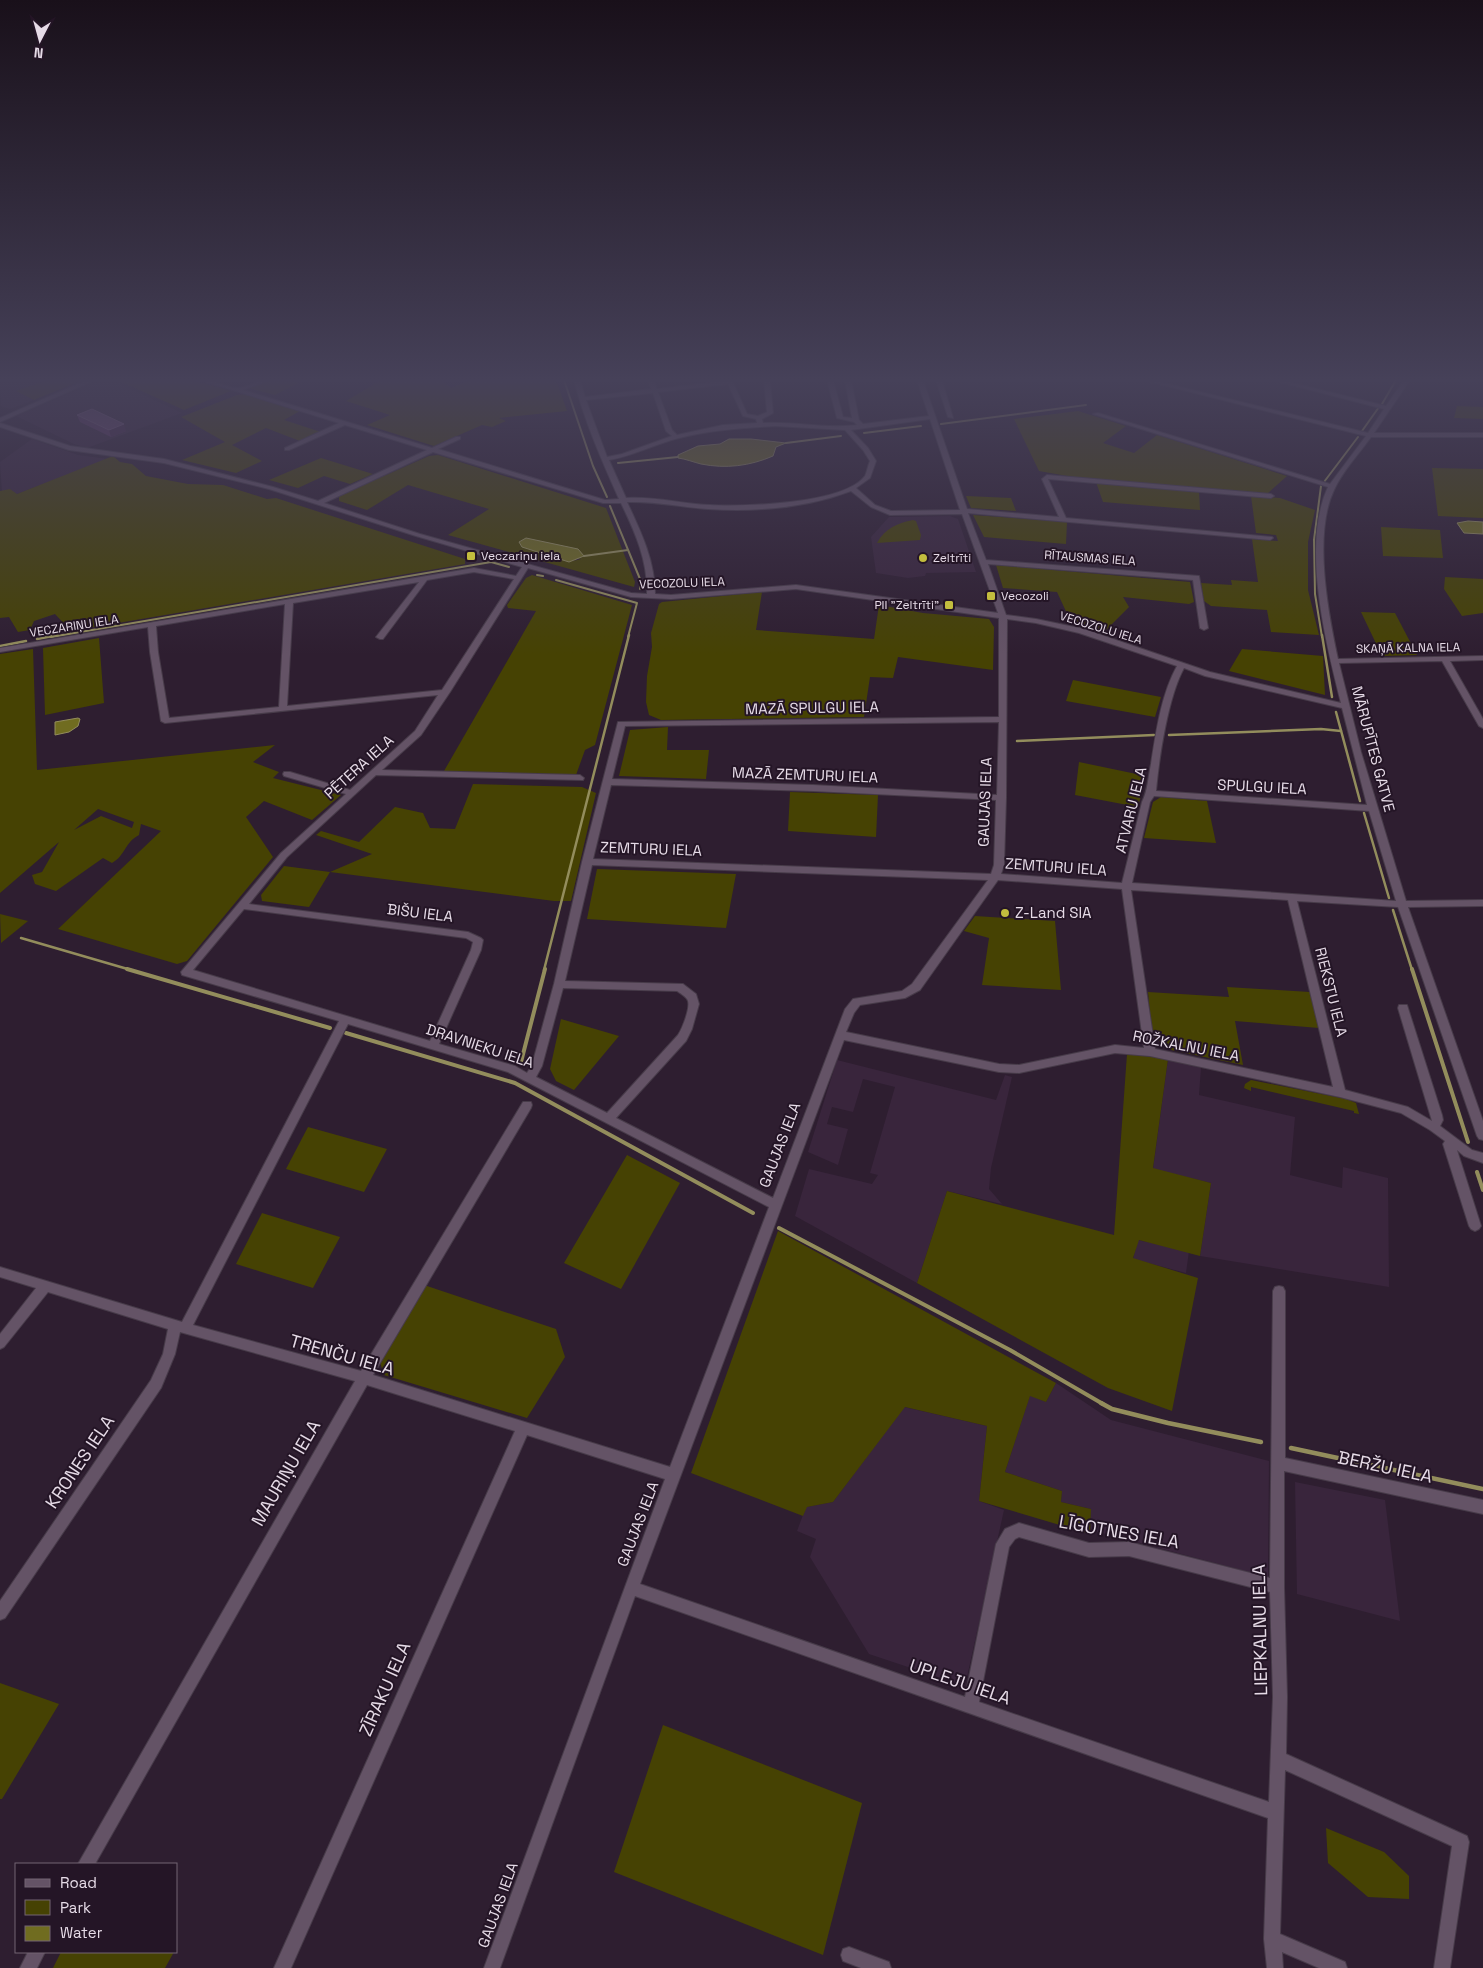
<svg xmlns="http://www.w3.org/2000/svg" width="1483" height="1968" font-family="'Space Grotesk',sans-serif">
<style>
.built{fill:#39253c}
.green{fill:#464203;fill-rule:evenodd}
.water{fill:#706c20;stroke:#938d5c}
.lines{fill:none;stroke-linecap:round;stroke-linejoin:round}
.stream-far3{stroke:#938d5c;stroke-width:2}
.stream-far2{stroke:#938d5c;stroke-width:2.5}
.stream-far1{stroke:#938d5c;stroke-width:4}
.stream{stroke:#938d5c;stroke-width:4.5}
.minor-casing{stroke:#473b49;stroke-width:2}
.minor{fill:#645366;fill-rule:evenodd}
.wall{fill:#603666}
.shaded-wall{fill:#46254a}
.building{fill:#6e4874;stroke:#815f86}
.poi-dot{fill:#c3bd3e;stroke:#241526;stroke-width:2}
.labels{text-anchor:middle;stroke-width:4;stroke-linejoin:round;paint-order:stroke}
.far-poi-label{font-size:12px;fill:#e6dbe7;stroke:#241526;text-anchor:start}
.far-street-label{font-size:12px;fill:#e6dbe7;stroke:#241526}
.street-label{font-size:15px;fill:#e6dbe7;stroke:#241526}
.poi-label{font-size:15px;fill:#e6dbe7;stroke:#241526;text-anchor:start}
.near-street-label{font-size:18px;fill:#e6dbe7;stroke:#241526}
</style>
<rect width="100%" height="100%" fill="#2e1e30"/>
<!-- built -->
<g class="built">
<polygon points="0,380 47,380 17,391 34,400 10,409 1,406"/>
<polygon points="100,380 112,380 182,413 87,448 74,444 16,416"/>
<polygon points="32,439 78,455 108,459 17,494 2,492 0,462"/>
<polygon points="950,516 958,519 976,572 926,573 925,576 908,578 876,573 871,537 889,517"/>
<polygon points="1168,1059 1201,1068 1199,1095 1295,1117 1290,1175 1342,1188 1343,1167 1388,1178 1389,1287 1200,1256 1211,1183 1153,1169"/>
<polygon points="837,1060 996,1100 1005,1075 1012,1077 991,1168 989,1189 1002,1204 947,1191 917,1283 795,1216 809,1169 872,1184 878,1175 870,1173 895,1087 863,1079 853,1112 832,1107 827,1124 848,1129 838,1165 808,1152"/>
<polygon points="1138,1240 1189,1251 1186,1273 1133,1259"/>
<polygon points="1056,1383 1111,1420 1269,1461 1268,1577 1091,1530 1091,1509 1061,1502 1062,1491 1005,1472 1030,1395 1046,1402"/>
<polygon points="904,1407 987,1426 979,1501 1004,1510 965,1686 869,1654 810,1557 816,1539 797,1531 806,1507 833,1502"/>
<polygon points="1295,1482 1385,1500 1400,1621 1297,1594"/>
</g>
<!-- green -->
<g class="green">
<polygon points="47,380 82,380 34,400 16,391"/>
<polygon points="117,380 192,380 231,391 184,410"/>
<polygon points="267,380 300,382 275,395 248,388"/>
<polygon points="381,380 440,380 451,388 469,380 556,380 567,411 499,418 506,421 492,427 482,425 434,446 367,425 390,415 346,401"/>
<polygon points="246,394 300,411 284,420 321,432 300,441 266,428 232,445 262,461 236,473 182,460 225,442 181,417 237,395"/>
<polygon points="1457,406 1483,407 1483,419 1454,418"/>
<polygon points="1078,411 1126,426 1103,443 1134,453 1157,435 1287,476 1267,494 1073,477 1039,471 1014,419"/>
<path d="M438 455 606 508 635 582 634 587 448 535 489 509 408 485 367 510 339 501V496L429 456ZM524 540 581 559C562 566 537 549 519 542Z"/>
<polygon points="113,456 120,462 132,464 146,476 188,484 223,485 267,499 276,498 465,559 465,564 71,631 55,614 34,621 30,630 18,632 9,617 0,618 0,491 10,489 17,494"/>
<polygon points="321,458 373,474 350,484 324,476 298,488 269,480"/>
<polygon points="1432,468 1483,469 1483,518 1438,516"/>
<polygon points="1096,482 1199,491 1200,510 1103,502"/>
<polygon points="966,496 1011,498 1016,511 971,508"/>
<polygon points="1251,496 1280,498 1315,510 1308,542 1308,590 1319,635 1271,632 1267,610 1211,606 1204,601 1201,583 1232,585 1231,580 1258,582 1252,539 1278,541 1276,535 1256,533"/>
<polygon points="973,515 1067,522 1066,544 984,537"/>
<path d="M913 520 916 521 921 535 920 540 877 543C885 528 898 523 913 520Z"/>
<polygon points="1381,527 1440,530 1443,558 1383,556"/>
<polygon points="996,565 1190,582 1194,602 1189,604 1123,597 1129,607 1103,633 1070,620 1057,592 1003,588"/>
<polygon points="532,575 632,605 595,745 585,750 576,775 444,771 536,611 508,608 507,605 526,578"/>
<polygon points="1445,577 1483,579 1483,613 1462,616 1444,589"/>
<polygon points="762,592 756,630 874,639 879,605 923,613 989,619 994,627 993,670 898,657 893,678 870,677 864,717 661,720 649,715 646,702 647,676 652,647 651,633 659,604 662,602"/>
<polygon points="1361,612 1395,613 1417,655 1382,656"/>
<polygon points="99,638 104,703 45,715 43,648"/>
<path d="M33 649 37 770 275 745 253 762 279 772 273 778 341 795 312 820 264 801 246 817 273 857 187 961 177 964 58 929 161 831 141 824 139 835C125 842 125 856 112 863L103 858 56 891 35 884 32 875 42 872 59 842 0 893V654ZM98 809 134 822 132 828 101 816 74 830Z"/>
<polygon points="1242,649 1323,656 1325,695 1229,671"/>
<polygon points="1073,680 1161,697 1155,717 1066,701"/>
<polygon points="668,727 667,750 709,750 706,779 619,776 630,730"/>
<polygon points="1079,762 1146,776 1138,807 1075,795"/>
<polygon points="473,784 582,787 596,793 571,901 554,901 330,872 309,907 262,901 261,895 284,866 330,872 372,854 316,835 321,831 359,842 395,807 423,813 430,828 455,829"/>
<polygon points="790,792 878,795 876,837 788,831"/>
<polygon points="1161,797 1207,801 1216,843 1144,838 1153,802"/>
<polygon points="597,869 736,874 726,928 587,919"/>
<polygon points="0,914 28,921 1,943"/>
<polygon points="975,916 1055,921 1061,990 982,985 989,938 964,931"/>
<polygon points="1227,987 1310,992 1319,1028 1235,1021 1243,1065 1171,1050 1152,1035 1148,992 1229,997"/>
<polygon points="561,1019 619,1036 574,1090 556,1081 550,1069"/>
<polygon points="1127,1054 1168,1059 1153,1168 1211,1183 1200,1256 1139,1240 1133,1258 1198,1278 1172,1411 1108,1388 917,1283 947,1191 1114,1235"/>
<polygon points="1251,1080 1346,1099 1356,1103 1359,1114 1354,1113 1354,1111 1251,1087 1251,1091 1244,1088 1245,1084"/>
<polygon points="308,1127 387,1149 364,1192 286,1169"/>
<polygon points="627,1155 680,1183 621,1289 564,1263"/>
<polygon points="262,1213 340,1237 313,1288 236,1264"/>
<polygon points="778,1231 1056,1383 1046,1402 1030,1396 1005,1472 1062,1491 1061,1502 1091,1509 1090,1534 979,1501 987,1426 905,1407 833,1502 807,1507 803,1516 691,1473"/>
<polygon points="424,1285 556,1329 565,1357 527,1418 384,1375 379,1359"/>
<polygon points="0,1683 59,1704 2,1799 0,1799"/>
<polygon points="663,1725 862,1803 823,1955 614,1872"/>
<polygon points="1326,1828 1384,1852 1409,1876 1409,1899 1368,1897 1328,1863"/>
<polygon points="61,1952 174,1952 165,1968 53,1968"/>
</g>
<!-- water -->
<g class="water">
<path d="M729 439H751L786 443 776 447 773 456C750 466 726 469 701 464 693 462 686 459 678 458V455L698 446 720 444Z"/>
<polygon points="1468,521 1483,522 1483,534 1464,533 1457,523"/>
<polygon points="526,538 578,549 584,556 569,562 522,547 519,542"/>
<polygon points="78,718 80,719 78,726 69,732 55,735 55,722"/>
</g>
<g class="lines">
<!-- stream-far3 -->
<g class="stream-far3">
<polyline points="564,380 593,466 607,497"/>
<polyline points="1382,404 1396,380"/>
<polyline points="941,424 1086,405"/>
<polyline points="1362,431 1379,407"/>
<polyline points="864,433 921,426"/>
<polyline points="786,443 841,436"/>
<polyline points="618,463 678,457"/>
<polyline points="1324,482 1358,437"/>
<polyline points="1321,486 1314,540 1315,594 1322,637"/>
<polyline points="610,506 640,579 640,589"/>
<polyline points="584,556 628,550"/>
<polyline points="537,575 543,576"/>
<polyline points="556,580 637,603 628,637"/>
<polyline points="51,637 491,562 509,567"/>
</g>
<!-- stream-far2 -->
<g class="stream-far2">
<polyline points="1322,635 1332,697"/>
<polyline points="37,639 58,635"/>
<polyline points="0,646 26,641"/>
<polyline points="1336,712 1360,801"/>
<polyline points="1169,735 1321,729 1341,731"/>
<polyline points="1017,741 1154,735"/>
<polyline points="1364,813 1389,898"/>
<polyline points="1393,910 1412,970"/>
<polyline points="21,938 131,970"/>
<polyline points="544,970 629,635"/>
</g>
<!-- stream-far1 -->
<g class="stream-far1">
<polyline points="127,969 330,1028"/>
<polyline points="1412,969 1468,1142"/>
<polyline points="346,1033 515,1083 753,1213"/>
<polyline points="521,1062 545,969"/>
<polyline points="1477,1172 1483,1190"/>
<polyline points="779,1228 1010,1350 1103,1404"/>
</g>
<!-- stream -->
<g class="stream">
<polyline points="1101,1403 1112,1409 1168,1423 1261,1442"/>
<polyline points="1291,1448 1483,1489"/>
</g>
<defs>
<g id="minor">
<polygon points="87,380 95,380 0,422 0,418"/>
<path d="M200 380C213 379 229 389 238 388 249 387 257 380 269 380L243 390 432 448 456 437H460V439L438 449 605 500 619 499C602 461 584 420 574 380H580L585 397 651 389 648 380H654L657 389 732 380 747 414 758 416 767 412 764 380H770L773 413 762 419 763 423C794 421 826 429 857 425L854 422 837 418 827 380H833L843 417 852 418 845 380H851L859 420 863 424 929 416 917 380H923L967 509 1059 517 1042 479 1047 475 1271 494 1274 496 1271 498 1048 479 1066 518 1272 537 1273 538 1270 540 968 513 986 560 1199 576 1208 628 1204 630 1200 628 1193 580 988 564 1006 615 1036 619 1084 629 1210 672 1341 703C1326 644 1301 545 1328 487L1093 414 1098 413 1330 484 1366 436 1143 380H1152L1368 433 1384 409 1272 380H1281L1386 406 1404 380H1410L1374 433H1483V437H1371C1359 454 1343 470 1334 490 1313 534 1328 612 1338 659L1483 656V660L1450 661 1483 719V728L1479 726 1442 661 1339 663 1361 752 1406 901 1483 900V906L1408 907 1483 1121V1140L1479 1139 1477 1136 1398 907 1297 901 1345 1090 1408 1107 1432 1121 1398 1008 1399 1005H1407L1442 1115 1443 1120 1440 1126 1472 1150 1483 1153V1163L1464 1156 1457 1150 1481 1226 1479 1229 1475 1231 1471 1229 1469 1226 1443 1144 1445 1141 1430 1130 1401 1113 1340 1097 1150 1056 1115 1053 1019 1073 999 1072 844 1040 640 1584 965 1697 996 1544 1005 1529 1019 1523 1089 1543 1129 1542 1270 1578 1273 1291 1275 1287 1279 1286 1283 1287 1285 1291V1458L1483 1500V1514L1284 1471V1587L1287 1697 1286 1754 1467 1836 1469 1842 1450 1968H1434L1452 1846 1285 1770 1280 1934 1345 1962 1347 1968H1319L1282 1952 1283 1968H1267L1264 1939 1268 1818 635 1596 500 1968H484L665 1479 527 1435 291 1968H274L515 1431 367 1385 95 1864H78L355 1381 180 1332 175 1354 161 1388 5 1618 0 1620V1601L151 1380 163 1354 168 1329 48 1292 4 1347 0 1349V1334L36 1288 0 1277V1267L182 1322 339 1021 182 975 181 972 281 853 346 794 284 776 283 774 284 772H290L350 790 415 731 438 695 165 723 161 721 150 652 148 627 0 652V648L474 568 516 576 522 567 416 536 269 489 164 463 69 450 0 427V423L70 446 164 459 273 487 318 501 427 450 345 425 289 450H285V448L339 423ZM728 384 743 416 756 419 757 423 723 425 677 435 672 430 658 392ZM653 393 666 431 672 436 622 454 607 457 586 400ZM930 419 960 510 891 511 875 505 856 488 870 478 876 461 868 448 851 430ZM775 426 845 430 863 450 870 461C868 465 867 472 865 476 844 504 743 507 710 505 682 504 654 496 626 498L609 460C633 456 655 444 679 438 711 430 742 428 775 426ZM433 452 603 503H621C635 532 648 561 647 594L631 593 420 534 324 503ZM851 491 871 507 890 515 962 514 998 613 796 585 671 595 655 594C655 561 641 532 627 502 654 501 681 507 708 509 755 512 806 508 851 491ZM528 568 631 597 671 599 796 589 999 618V717L618 722 582 862 554 984 532 1065 527 1073 515 1066 439 1044 481 950 483 940 481 938 468 932 249 904 287 857 376 775 583 780 584 778 580 775 382 770 421 735 450 692ZM474 572 514 579 442 690 287 706 293 603 419 582 376 637 380 639H383L427 580ZM285 604 279 707 169 718 158 652 156 626ZM1007 619 1036 623 1079 633 1177 666C1161 695 1156 732 1151 764 1148 778 1148 790 1142 802L1122 883 1001 874 1004 865 1006 798ZM1184 668 1205 676 1342 708 1367 805 1156 791C1159 758 1168 697 1184 668ZM999 722 997 795 813 785 612 779 625 726ZM611 785 813 791 996 800 994 865 991 874 593 859ZM1154 796 1369 811 1396 901 1132 883 1150 802ZM592 865 988 880 912 984 902 991 853 999 845 1009 773 1198 616 1118 686 1041 692 1029 699 1004 696 994 683 984 565 981ZM998 880 1122 889 1144 1048 1115 1045 1019 1065 999 1064 846 1032 854 1013 860 1005 905 998 920 990ZM1131 890 1288 900 1333 1087 1155 1049ZM244 909 466 938 473 942 471 950 430 1041 193 970ZM563 988 677 991C680 993 685 996 687 999 692 1005 682 1029 678 1035L607 1113 536 1077 542 1066ZM348 1024 508 1072 769 1207 670 1467 373 1375 531 1108 532 1105 531 1102H523L361 1371 193 1325ZM1019 1537 1089 1557 1129 1556 1270 1592 1273 1697 1269 1802 979 1702 1009 1547 1015 1539Z"/>
<polygon points="936,380 942,380 953,418 948,417"/>
<polygon points="849,1947 889,1962 891,1968 861,1968 843,1961 841,1955 843,1949"/>
<polygon points="28,1952 45,1952 37,1968 20,1968"/>
</g>
</defs>
<!-- minor casing -->
<use href="#minor" class="minor-casing"/>
<!-- minor -->
<use href="#minor" class="minor"/>
</g>
<!-- wall -->
<polygon class="wall" points="77,415 126,431 111,437 80,422"/>
<!-- shaded-wall -->
<polygon class="shaded-wall" points="124,424 126,431 111,437 109,430"/>
<!-- building -->
<polygon class="building" points="92,409 124,424 109,430 77,415"/>
<!-- sky -->
<linearGradient id="sky" x2="0" y2="1"><stop stop-color="#19101a"/><stop offset="0.58" stop-color="#464159"/><stop offset="1" stop-color="#464159" stop-opacity="0"/></linearGradient>
<rect width="1483" height="655" fill="url(#sky)"/>
<!-- markers -->
<g class="poi-dot">
<rect x="466" y="551" width="10" height="10" rx="2.5"/>
<circle cx="923" cy="558" r="5"/>
<rect x="986" y="591" width="10" height="10" rx="2.5"/>
<rect x="944" y="600" width="10" height="10" rx="2.5"/>
<circle cx="1005" cy="913" r="5"/>
</g>
<g class="labels">
<!-- far-poi labels -->
<g class="far-poi-label">
<text x="481" y="560">Veczariņu iela</text>
<text x="933" y="562">Zeltrīti</text>
<text x="1001" y="600">Vecozoli</text>
<text x="939" y="609" text-anchor="end">PII "Zeltrīti"</text>
</g>
<!-- far-street labels -->
<g class="far-street-label">
<text transform="translate(1090 558) rotate(4)" y="4">RĪTAUSMAS IELA</text>
<text transform="translate(682 583) rotate(-2)" y="4">VECOZOLU IELA</text>
<text transform="translate(74 626) rotate(-9)" y="4">VECZARIŅU IELA</text>
<text transform="translate(1101 628) rotate(17)" y="4">VECOZOLU IELA</text>
<text transform="translate(1408 648) rotate(-1)" y="4">SKAŅĀ KALNA IELA</text>
</g>
<!-- street labels -->
<g class="street-label">
<text transform="translate(812 708) rotate(-1)" y="5">MAZĀ SPULGU IELA</text>
<text transform="translate(1373 749) rotate(75)" y="5">MĀRUPĪTES GATVE</text>
<text transform="translate(359 767) rotate(-42)" y="5">PĒTERA IELA</text>
<text transform="translate(805 775) rotate(2)" y="5">MAZĀ ZEMTURU IELA</text>
<text transform="translate(1262 787) rotate(3)" y="5">SPULGU IELA</text>
<text transform="translate(985 802) rotate(-88)" y="5">GAUJAS IELA</text>
<text transform="translate(1131 810) rotate(-76)" y="5">ATVARU IELA</text>
<text transform="translate(651 849) rotate(2)" y="5">ZEMTURU IELA</text>
<text transform="translate(1056 867) rotate(4)" y="5">ZEMTURU IELA</text>
<text transform="translate(420 913) rotate(7)" y="5">BIŠU IELA</text>
<text transform="translate(1331 992) rotate(76)" y="5">RIEKSTU IELA</text>
<text transform="translate(480 1046) rotate(18)" y="5">DRAVNIEKU IELA</text>
<text transform="translate(1186 1046) rotate(11)" y="5">ROŽKALNU IELA</text>
<text transform="translate(780 1145) rotate(-69)" y="5">GAUJAS IELA</text>
<text transform="translate(638 1524) rotate(-69)" y="5">GAUJAS IELA</text>
<text transform="translate(498 1905) rotate(-70)" y="5">GAUJAS IELA</text>
</g>
<!-- poi labels -->
<g class="poi-label">
<text x="1015" y="918">Z-Land SIA</text>
</g>
<!-- near-street labels -->
<g class="near-street-label">
<text transform="translate(342 1355) rotate(16)" y="6">TRENČU IELA</text>
<text transform="translate(80 1462) rotate(-56)" y="6">KRONES IELA</text>
<text transform="translate(1385 1467) rotate(12)" y="6">BERŽU IELA</text>
<text transform="translate(286 1473) rotate(-60)" y="6">MAURIŅU IELA</text>
<text transform="translate(1119 1532) rotate(10)" y="6">LĪGOTNES IELA</text>
<text transform="translate(1260 1630) rotate(-91)" y="6">LIEPKALNU IELA</text>
<text transform="translate(960 1682) rotate(19)" y="6">UPLEJU IELA</text>
<text transform="translate(385 1689) rotate(-66)" y="6">ZĪRAKU IELA</text>
</g>
</g>
<!-- legend -->
<rect x="15" y="1863" width="162" height="90" fill="#241526" stroke="#726473"/>
<rect x="25" y="1879" width="25" height="8" fill="#645366" stroke="#726473"/>
<text x="60" y="1888" font-size="15" fill="#e6dbe7">Road</text>
<rect x="25" y="1900" width="25" height="15" fill="#464203" stroke="#726473"/>
<text x="60" y="1913" font-size="15" fill="#e6dbe7">Park</text>
<rect x="25" y="1926" width="25" height="15" fill="#706c20" stroke="#726473"/>
<text x="60" y="1938" font-size="15" fill="#e6dbe7">Water</text>
<!-- north arrow -->
<g transform="translate(40 40) rotate(186)" stroke="#241526" stroke-width="4" paint-order="stroke">
<path d="M0-4L9 19L0 12L-9 19Z" fill="#e6dbe7"/>
<text y="-8" font-size="14" font-weight="bold" text-anchor="middle" fill="#e6dbe7">N</text>
</g>
</svg>
